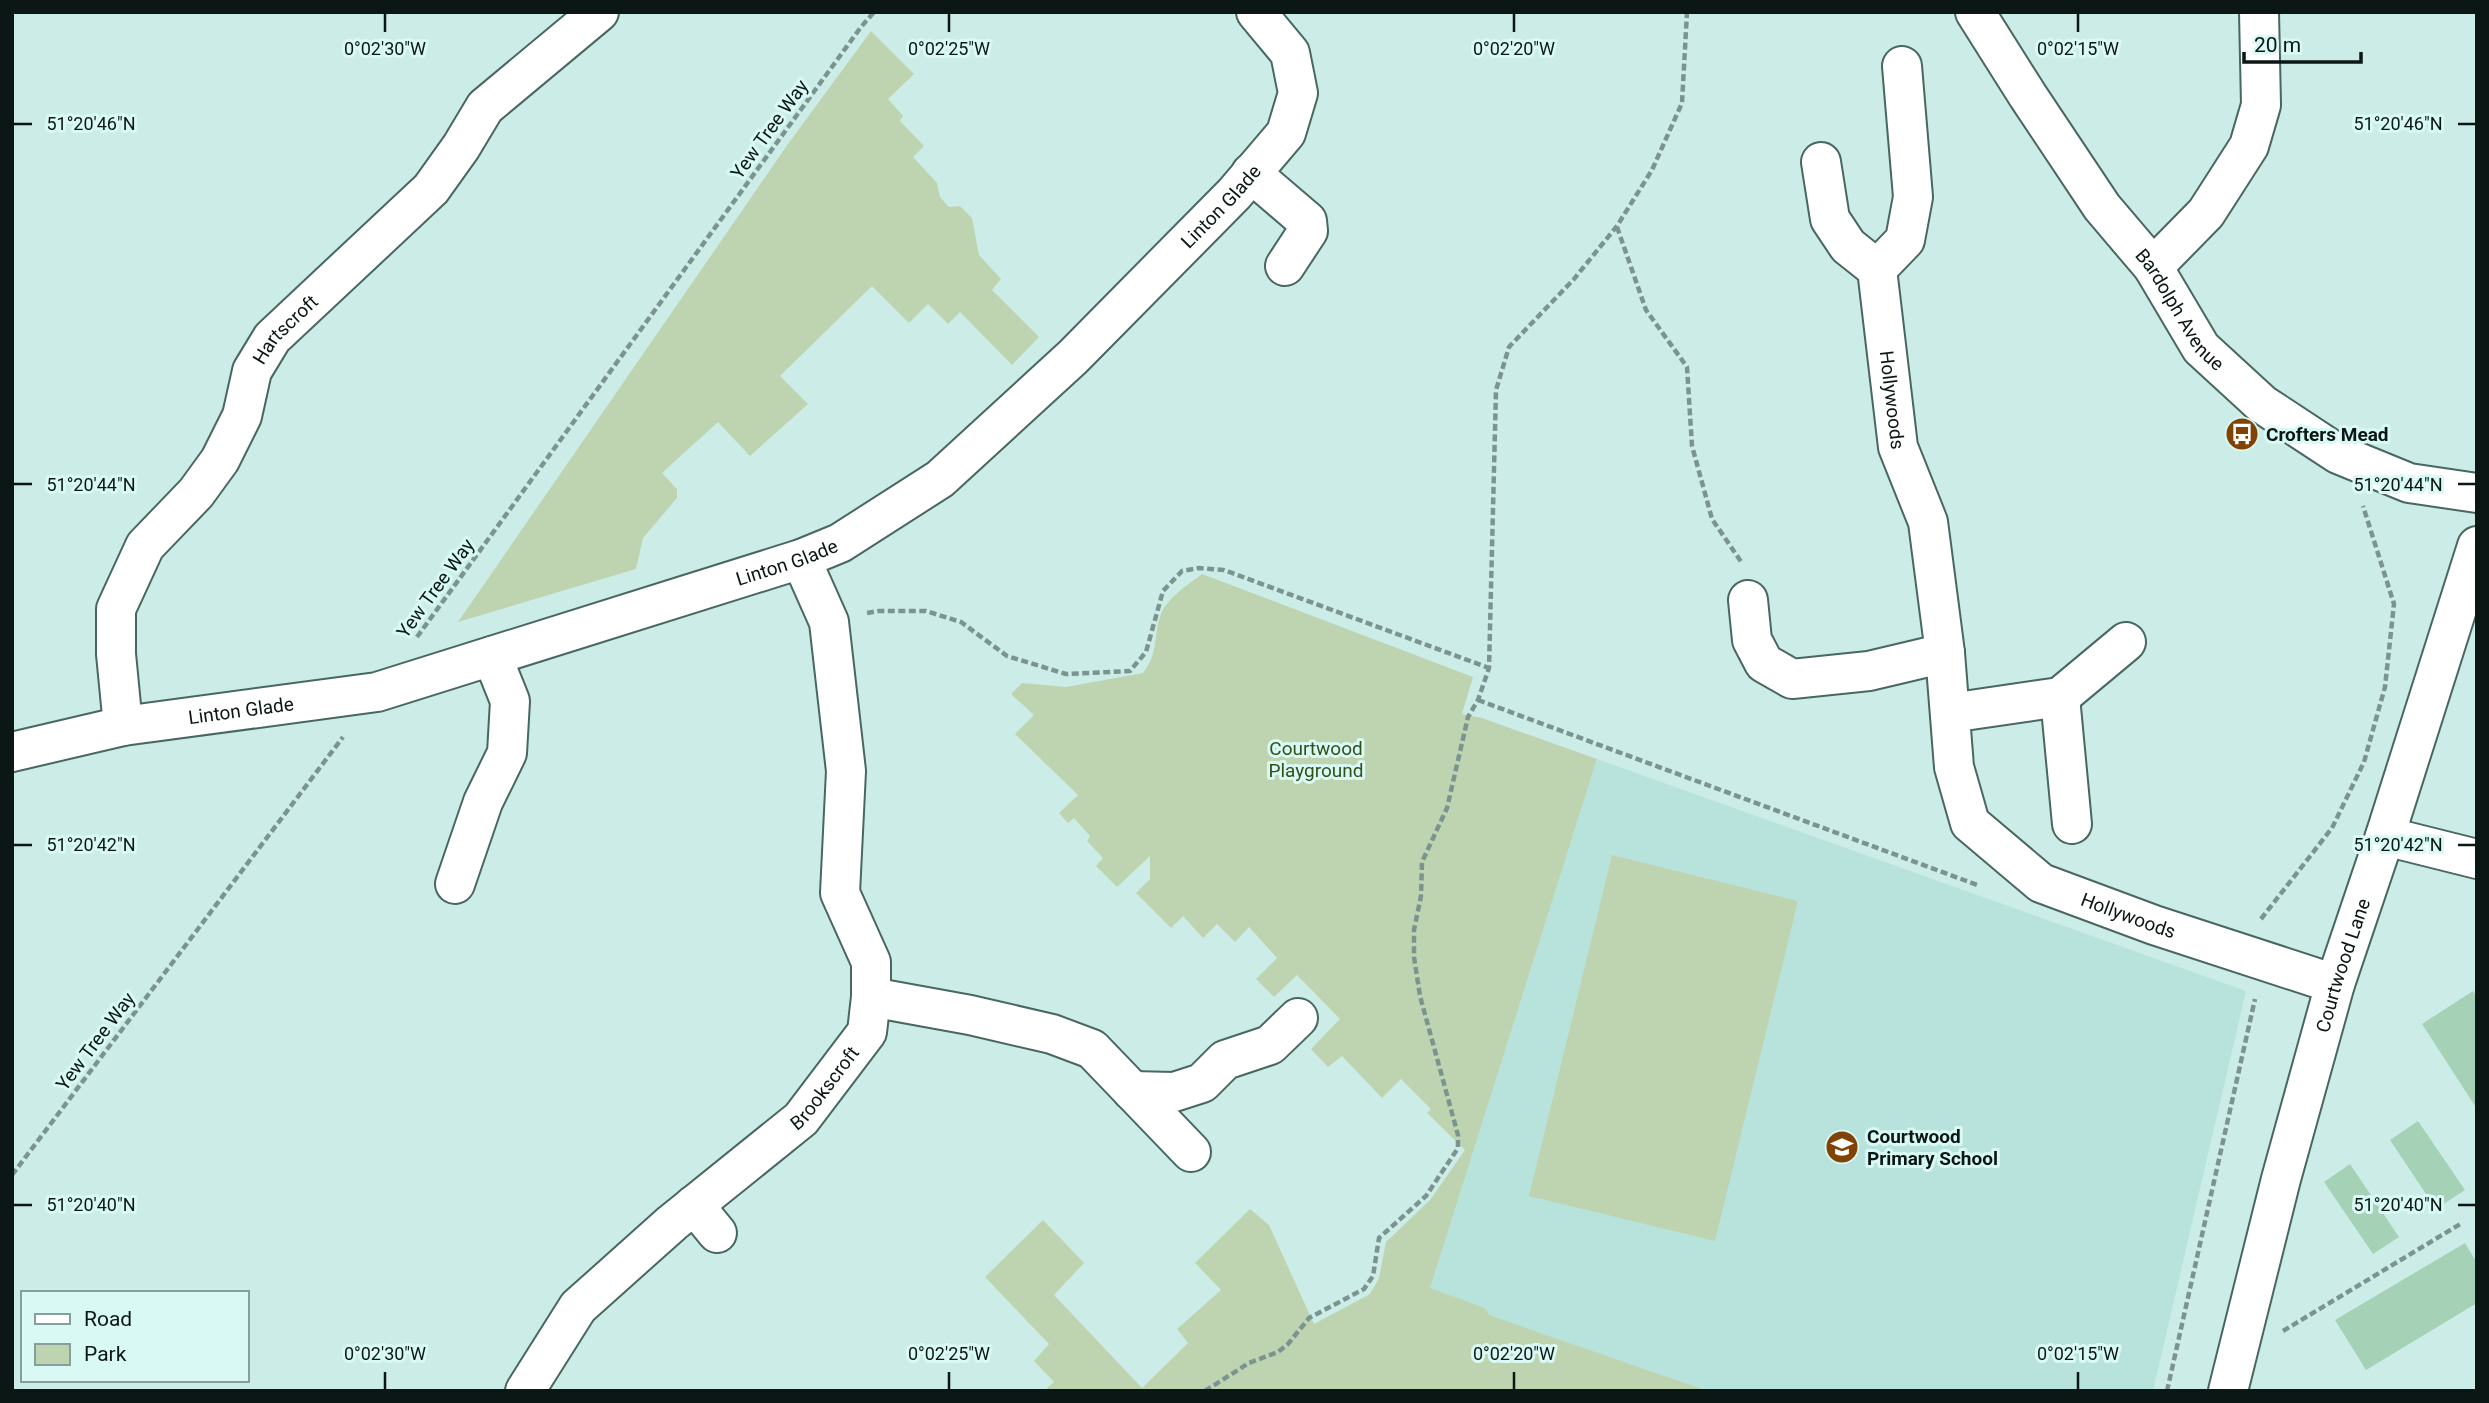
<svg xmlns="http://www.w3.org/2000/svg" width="2489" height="1403" font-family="Roboto,sans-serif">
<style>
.built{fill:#b8e3dc}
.green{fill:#bed4b0}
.building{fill:#a5d2b7}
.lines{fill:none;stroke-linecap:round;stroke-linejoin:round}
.minor-casing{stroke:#496662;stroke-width:42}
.path{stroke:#7c9490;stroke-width:4.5;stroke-dasharray:7 3.5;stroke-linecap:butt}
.minor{stroke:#fff;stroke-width:38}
.ticks{fill:none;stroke:#0b1715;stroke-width:2.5}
.labels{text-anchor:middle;stroke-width:6;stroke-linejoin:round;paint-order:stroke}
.street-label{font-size:19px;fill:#0b1715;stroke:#d9faf4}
.poi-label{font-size:19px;font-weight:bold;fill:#0b1715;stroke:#d9faf4;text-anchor:start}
.park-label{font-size:19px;fill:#335019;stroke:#d9faf4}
.ticks-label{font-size:18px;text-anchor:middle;fill:#0b1715;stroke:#d9faf4;stroke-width:6;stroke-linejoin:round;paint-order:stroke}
</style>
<rect width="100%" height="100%" fill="#ccede7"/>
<!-- built -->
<polygon class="built" points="1597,759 2246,991 2153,1391 1708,1391 1488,1315 1485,1308 1429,1289"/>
<!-- green -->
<g class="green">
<polygon points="871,31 914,74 888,99 903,116 900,121 924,146 913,157 937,183 940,197 949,207 960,206 972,218 979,255 1001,279 992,290 1039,337 1012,365 960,312 948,324 928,304 909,323 872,286 780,376 808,404 750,456 718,422 662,473 677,489 677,498 643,538 636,569 458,622 788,144"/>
<path d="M1202 574 1473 677 1462 714 1482 718 1597 759 1430 1288 1485 1308 1489 1315 1708 1391H1044L1054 1382 1034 1361 1049 1344 985 1277 1043 1220 1084 1263 1054 1295 1142 1388 1188 1343 1177 1329 1221 1290 1195 1263 1250 1209 1269 1225 1314 1324 1370 1294 1379 1278 1386 1242 1430 1200 1465 1150 1427 1113 1431 1109 1401 1079 1382 1098 1342 1056 1328 1067 1311 1049 1340 1019 1297 975 1274 997 1256 979 1277 958 1249 927 1235 942 1217 924 1203 938 1183 916 1171 928 1136 893 1150 879V856L1117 887 1096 866 1103 858 1087 841 1090 836 1074 818 1068 823 1059 813 1078 795 1015 734 1034 715 1011 694 1022 683 1066 687 1143 673C1159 653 1153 635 1161 614 1168 597 1188 585 1202 574Z"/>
<polygon points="1612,855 1798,901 1715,1241 1529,1196"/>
</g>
<!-- building -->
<g class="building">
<polygon points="2473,991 2477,998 2477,1109 2422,1024"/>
<polygon points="2418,1121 2465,1190 2436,1209 2390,1140"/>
<polygon points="2350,1164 2399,1237 2373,1254 2324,1182"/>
<polygon points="2465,1243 2477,1263 2477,1303 2366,1370 2335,1320"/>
</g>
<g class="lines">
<defs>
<g id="minor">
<path id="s1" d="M1975 12 2028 96 2102 207 2153 267 2201 348 2262 404 2338 454 2409 483 2477 493"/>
<path id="s2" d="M1821 162 1830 219 1848 246 1877 269 1898 447 1928 522 1945 653 1954 767 1970 823 2041 883 2154 925 2335 984"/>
<polyline points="1251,173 1307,221 1308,231 1285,266"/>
<polyline points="2153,267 2206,213 2249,146 2261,105 2259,12"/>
<polyline points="1877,269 1905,240 1913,197 1902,66"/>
<polyline points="1748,600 1752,640 1764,663 1792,679 1869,671 1945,653"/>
<polyline points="2060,697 2072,824"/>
<polyline points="1950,713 2060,697 2126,642"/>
<path id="s3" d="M123 726 116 654V609L145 546 196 493 220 460 242 416 252 371 272 338 431 189 461 147 485 107 599 12"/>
<path id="s4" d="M12 752 123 726 377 692 801 559 840 543 940 479 1073 357 1234 194 1286 133 1298 93 1290 53 1256 12"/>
<polyline points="2385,836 2477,859"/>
<polyline points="455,884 483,802 507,753 510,701 492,656"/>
<polyline points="871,997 970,1015 1052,1034 1092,1049 1191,1152"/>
<polyline points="1132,1091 1174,1092 1202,1083 1225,1060 1270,1045 1298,1018"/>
<polyline points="694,1205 717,1233"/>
<path id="s5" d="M525 1391 578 1307 672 1223 801 1119 867 1032 871 997V962L840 893 846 771 829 622 801 559"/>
<path id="s6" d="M2228 1391 2281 1179 2335 984 2385 836 2477 546"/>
</g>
</defs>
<!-- minor casing -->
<use href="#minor" class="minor-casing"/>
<!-- path -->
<g class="path">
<polyline points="1617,227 1646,310 1687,367 1692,446 1712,519 1742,563"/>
<polyline points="867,613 878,611 926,611 961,622 1007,656 1066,674 1130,671 1146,652 1163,591 1182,571 1199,568 1224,570 1489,668"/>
<polyline points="417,637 861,27 874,12"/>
<polyline points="1478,700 1980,886"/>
<polyline points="2261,919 2332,828 2364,762 2385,687 2394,604 2363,506"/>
<polyline points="12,1175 343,737"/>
<polyline points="2283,1331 2462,1223"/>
<polyline points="1205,1391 1249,1363 1278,1352 1288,1344 1309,1318 1364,1289 1373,1276 1379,1238 1426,1196 1458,1148 1458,1135 1420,996 1414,957 1414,930 1421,896 1422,862 1447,808 1468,717 1478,700 1489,668 1496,390 1509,347 1574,279 1617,226 1652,170 1682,103 1687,12"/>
<polyline points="2167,1391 2255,999"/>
</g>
<!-- minor -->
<use href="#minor" class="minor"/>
</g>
<!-- ticks -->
<path class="ticks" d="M385 14V32M949 14V32M1514 14V32M2078 14V32M14 124H32M2458 124H2475M14 484H32M2458 484H2475M14 845H32M2458 845H2475M14 1205H32M2458 1205H2475M385 1372V1389M949 1372V1389M1514 1372V1389M2078 1372V1389"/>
<!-- icons -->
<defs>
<symbol id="bus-disc" viewBox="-11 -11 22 22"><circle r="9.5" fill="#814304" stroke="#d9faf4"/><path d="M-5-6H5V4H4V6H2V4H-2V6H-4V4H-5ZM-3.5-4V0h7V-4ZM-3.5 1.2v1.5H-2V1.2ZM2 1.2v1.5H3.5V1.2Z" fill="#fff"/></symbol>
<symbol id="school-disc" viewBox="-11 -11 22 22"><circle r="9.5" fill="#814304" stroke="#d9faf4"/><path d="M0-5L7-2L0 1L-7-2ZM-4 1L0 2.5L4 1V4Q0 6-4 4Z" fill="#fff"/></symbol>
</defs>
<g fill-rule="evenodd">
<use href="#bus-disc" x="2223" y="415" width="38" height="38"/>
<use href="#school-disc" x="1823" y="1128" width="38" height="38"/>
</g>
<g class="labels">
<!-- street labels -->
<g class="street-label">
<text transform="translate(769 129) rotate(-54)" y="7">Yew Tree Way</text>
<text dy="7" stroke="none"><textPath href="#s4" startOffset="1367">Linton Glade</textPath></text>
<text dy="7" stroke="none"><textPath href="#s1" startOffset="362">Bardolph Avenue</textPath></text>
<text dy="7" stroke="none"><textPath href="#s3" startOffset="450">Hartscroft</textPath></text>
<text dy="7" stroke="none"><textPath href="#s2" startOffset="259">Hollywoods</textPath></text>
<text dy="7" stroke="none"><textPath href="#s4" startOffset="800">Linton Glade</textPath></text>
<text transform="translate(435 588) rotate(-54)" y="7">Yew Tree Way</text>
<text dy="7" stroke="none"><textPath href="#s4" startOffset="233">Linton Glade</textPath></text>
<text dy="7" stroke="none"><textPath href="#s2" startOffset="878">Hollywoods</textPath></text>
<text dy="7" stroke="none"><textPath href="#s6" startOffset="441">Courtwood Lane</textPath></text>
<text transform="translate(95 1041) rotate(-53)" y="7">Yew Tree Way</text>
<text dy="7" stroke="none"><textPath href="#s5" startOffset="430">Brookscroft</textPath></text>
</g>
<!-- poi labels -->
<g class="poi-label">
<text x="2266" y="441">Crofters Mead</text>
<text x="1867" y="1143">Courtwood<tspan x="1867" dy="22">Primary School</tspan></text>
</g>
<!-- park labels -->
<g class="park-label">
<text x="1316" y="755">Courtwood<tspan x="1316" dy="22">Playground</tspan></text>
</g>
</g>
<g class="ticks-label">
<text x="385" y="55">0°02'30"W</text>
<text x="949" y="55">0°02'25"W</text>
<text x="1514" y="55">0°02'20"W</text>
<text x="2078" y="55">0°02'15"W</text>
<text x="91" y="130">51°20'46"N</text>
<text x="2398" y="130">51°20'46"N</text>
<text x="91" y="491">51°20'44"N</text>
<text x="2398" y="491">51°20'44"N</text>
<text x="91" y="851">51°20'42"N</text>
<text x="2398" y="851">51°20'42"N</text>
<text x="91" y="1211">51°20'40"N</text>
<text x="2398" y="1211">51°20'40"N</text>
<text x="385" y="1360">0°02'30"W</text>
<text x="949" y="1360">0°02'25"W</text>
<text x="1514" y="1360">0°02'20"W</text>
<text x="2078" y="1360">0°02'15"W</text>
</g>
<!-- border -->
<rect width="2489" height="1403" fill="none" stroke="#0b1715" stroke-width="28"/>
<!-- legend -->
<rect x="21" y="1291" width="228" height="91" fill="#d9faf4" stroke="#879f9b" stroke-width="2"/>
<rect x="35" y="1314" width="35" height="10" fill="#ffffff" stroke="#879f9b" stroke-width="2"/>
<text x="84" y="1326" font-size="21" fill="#0b1715">Road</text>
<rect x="35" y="1344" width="35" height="21" fill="#bed4b0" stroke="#879f9b" stroke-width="2"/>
<text x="84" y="1361" font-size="21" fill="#0b1715">Park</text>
<!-- scale -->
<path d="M2244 52v10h117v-10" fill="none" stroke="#0b1715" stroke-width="3.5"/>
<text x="2254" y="52" font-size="21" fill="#0b1715" stroke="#d9faf4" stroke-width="5" paint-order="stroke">20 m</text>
</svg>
